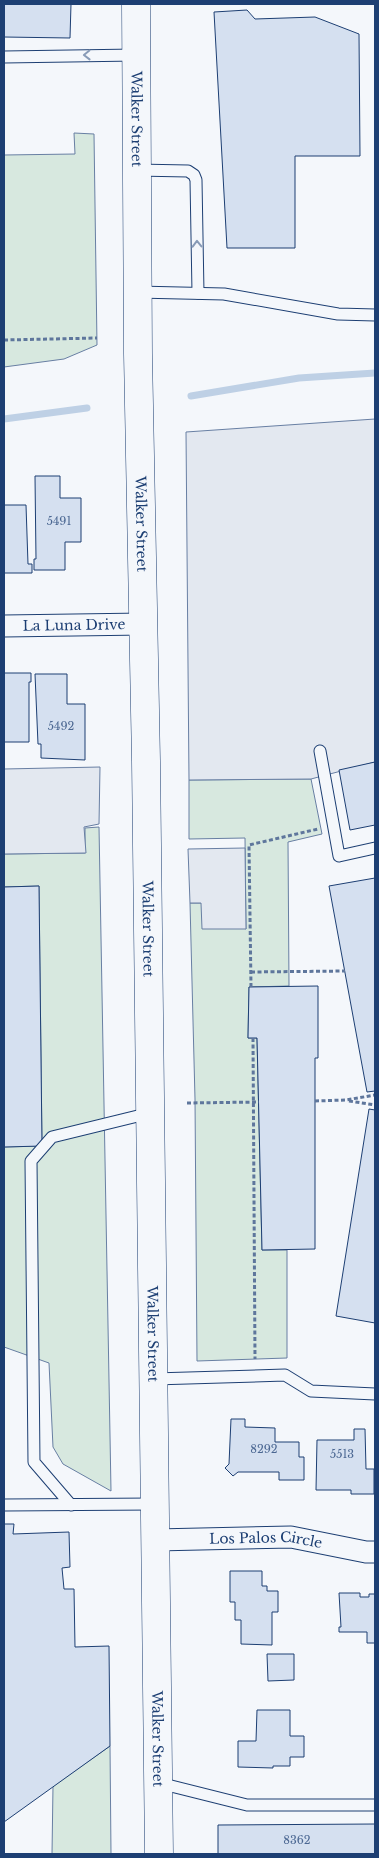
<svg xmlns="http://www.w3.org/2000/svg" width="379" height="1858" font-family="'Libre Baskerville',serif">
<style>
.green{fill:#d7e8df;stroke:#687fa3}
.parking{fill:#e3e8f0;stroke:#687fa3}
.lines{fill:none;stroke-linecap:round;stroke-linejoin:round}
.stream{stroke:#bed0e5;stroke-width:7}
.building{fill:#d5e0f0;stroke:#1d3f73}
.service-casing{stroke:#1d3f73;stroke-width:13}
.minor-casing{stroke:#1d3f73;stroke-width:23}
.secondary-casing{stroke:#1d3f73;stroke-width:29}
.path{stroke:#5e769c;stroke-width:3;stroke-dasharray:4 2.5;stroke-linecap:butt}
.service{stroke:#f4f7fb;stroke-width:11}
.minor{stroke:#f4f7fb;stroke-width:21}
.secondary{stroke:#f4f7fb;stroke-width:28}
.oneway{stroke:#889bb7}
.labels{text-anchor:middle;stroke-width:4;stroke-linejoin:round;paint-order:stroke}
.number-label{font-size:11px;fill:#4b6792}
.street-label{font-size:14px;fill:#1d3f73;stroke:#f4f7fb}
</style>
<rect width="100%" height="100%" fill="#f4f7fb"/>
<!-- green -->
<g class="green">
<polygon points="74,133 94,134 97,345 64,359 4,367 4,155 75,154"/>
<polygon points="311,779 322,834 288,842 289,986 249,987 248,1038 257,1038 262,1250 287,1250 287,1358 197,1361 195,1099 190,903 201,903 246,929 245,838 189,839 189,780"/>
<polygon points="99,827 111,1491 63,1464 53,1447 49,1363 4,1347 4,1147 42,1146 39,886 4,887 4,854 85,853 85,828"/>
<polygon points="110,1746 111,1854 52,1854 53,1786"/>
</g>
<!-- parking -->
<g class="parking">
<polygon points="375,419 375,762 311,779 189,780 186,432"/>
<polygon points="100,767 99,824 84,827 86,853 4,854 4,769"/>
<polygon points="245,848 246,929 202,929 201,903 190,903 188,849"/>
</g>
<g class="lines">
<!-- stream -->
<g class="stream">
<polyline points="191,396 299,378 375,373"/>
<polyline points="4,419 87,408"/>
</g>
</g>
<!-- building -->
<g class="building">
<polygon points="4,4 71,4 70,38 4,37"/>
<polygon points="247,10 255,19 315,17 359,34 360,156 295,156 295,248 227,248 214,12"/>
<polygon points="35,476 60,476 60,498 81,498 81,542 65,542 65,570 34,570 34,559 36,559"/>
<polygon points="4,505 26,505 28,564 32,564 32,573 4,573"/>
<polygon points="4,673 31,673 31,682 29,682 29,742 4,742"/>
<polygon points="35,674 67,674 67,704 85,704 85,760 41,758 41,744 38,744"/>
<polygon points="375,762 375,825 350,830 339,770"/>
<polygon points="375,878 375,1091 367,1092 329,886"/>
<polygon points="39,886 42,1146 4,1147 4,887"/>
<polygon points="318,986 318,1058 315,1058 315,1249 262,1250 257,1038 248,1038 249,987"/>
<polygon points="369,1109 375,1110 375,1323 336,1316"/>
<polygon points="231,1419 245,1419 245,1427 275,1428 275,1442 299,1442 299,1457 304,1457 304,1480 279,1480 279,1472 238,1472 233,1476 225,1468 229,1464"/>
<polygon points="354,1429 365,1429 366,1469 374,1469 374,1494 351,1494 351,1490 316,1490 317,1440 354,1440"/>
<polygon points="4,1524 14,1524 13,1534 69,1532 70,1567 62,1568 64,1589 74,1589 75,1647 109,1646 110,1746 4,1822"/>
<polygon points="230,1571 262,1571 262,1586 267,1586 267,1591 278,1591 278,1612 272,1612 272,1645 241,1644 241,1620 235,1620 235,1602 230,1602"/>
<polygon points="339,1593 360,1593 360,1597 369,1597 369,1594 375,1594 375,1643 367,1643 367,1632 339,1632 339,1627 341,1627"/>
<polygon points="267,1654 294,1654 294,1680 268,1681"/>
<polygon points="257,1710 290,1710 290,1736 304,1736 304,1757 290,1757 290,1766 273,1766 273,1768 238,1767 238,1741 256,1741"/>
<polygon points="375,1824 375,1854 218,1854 218,1825"/>
</g>
<g class="lines">
<defs>
<g id="service">
<polyline points="4,57 136,55"/>
<polyline points="136,170 188,171 194,175 196,180 198,293"/>
<polyline points="137,292 224,294 338,314 375,315"/>
<polyline points="320,751 339,856 375,848"/>
<polyline points="154,1379 285,1375 311,1391 375,1394"/>
<polyline points="4,1505 154,1504"/>
<polyline points="71,1505 34,1462 31,1161 52,1137 150,1113"/>
<polyline points="159,1783 247,1805 375,1805"/>
</g>
<g id="minor">
<path id="s1" d="M4 626 144 624"/>
<path id="s2" d="M156 1540 291 1537 366 1552H375"/>
</g>
<g id="secondary">
<path id="s3" d="M136 4 138 354 146 761 159 1854"/>
</g>
</defs>
<!-- service casing -->
<use href="#service" class="service-casing"/>
<!-- minor casing -->
<use href="#minor" class="minor-casing"/>
<!-- secondary casing -->
<use href="#secondary" class="secondary-casing"/>
<!-- path -->
<g class="path">
<polyline points="4,340 97,338"/>
<polyline points="251,972 345,971"/>
<polyline points="251,987 249,845 318,829"/>
<polyline points="253,1038 255,1359"/>
<polyline points="315,1101 346,1100 375,1095"/>
<polyline points="349,1101 375,1105"/>
<polyline points="187,1103 259,1102"/>
</g>
<!-- service -->
<use href="#service" class="service"/>
<!-- minor -->
<use href="#minor" class="minor"/>
<!-- secondary -->
<use href="#secondary" class="secondary"/>
</g>
<!-- one-way arrows -->
<defs><path id="oneway-chevron" d="M-2-3.5L2.5 0L-2 3.5" fill="none" stroke-width="1.6" stroke-linecap="round" stroke-linejoin="round" transform="scale(1.25)"/></defs>
<g class="oneway">
<use href="#oneway-chevron" transform="translate(87 55) rotate(179)"/>
<use href="#oneway-chevron" transform="translate(197 244) rotate(-91)"/>
</g>
<g class="labels">
<!-- number labels -->
<g class="number-label">
<text x="59" y="525">5491</text>
<text x="61" y="730">5492</text>
<text x="264" y="1453">8292</text>
<text x="342" y="1458">5513</text>
<text x="297" y="1844">8362</text>
</g>
<!-- street labels -->
<g class="street-label">
<text dy="5" stroke="none"><textPath href="#s3" startOffset="115">Walker Street</textPath></text>
<text dy="5" stroke="none"><textPath href="#s3" startOffset="520">Walker Street</textPath></text>
<text dy="5" stroke="none"><textPath href="#s1" startOffset="70">La Luna Drive</textPath></text>
<text dy="5" stroke="none"><textPath href="#s3" startOffset="925">Walker Street</textPath></text>
<text dy="5" stroke="none"><textPath href="#s3" startOffset="1330">Walker Street</textPath></text>
<text dy="5" stroke="none"><textPath href="#s2" startOffset="110">Los Palos Circle</textPath></text>
<text dy="5" stroke="none"><textPath href="#s3" startOffset="1735">Walker Street</textPath></text>
</g>
</g>
<!-- border -->
<rect width="379" height="1858" fill="none" stroke="#1d3f73" stroke-width="10"/>
</svg>
